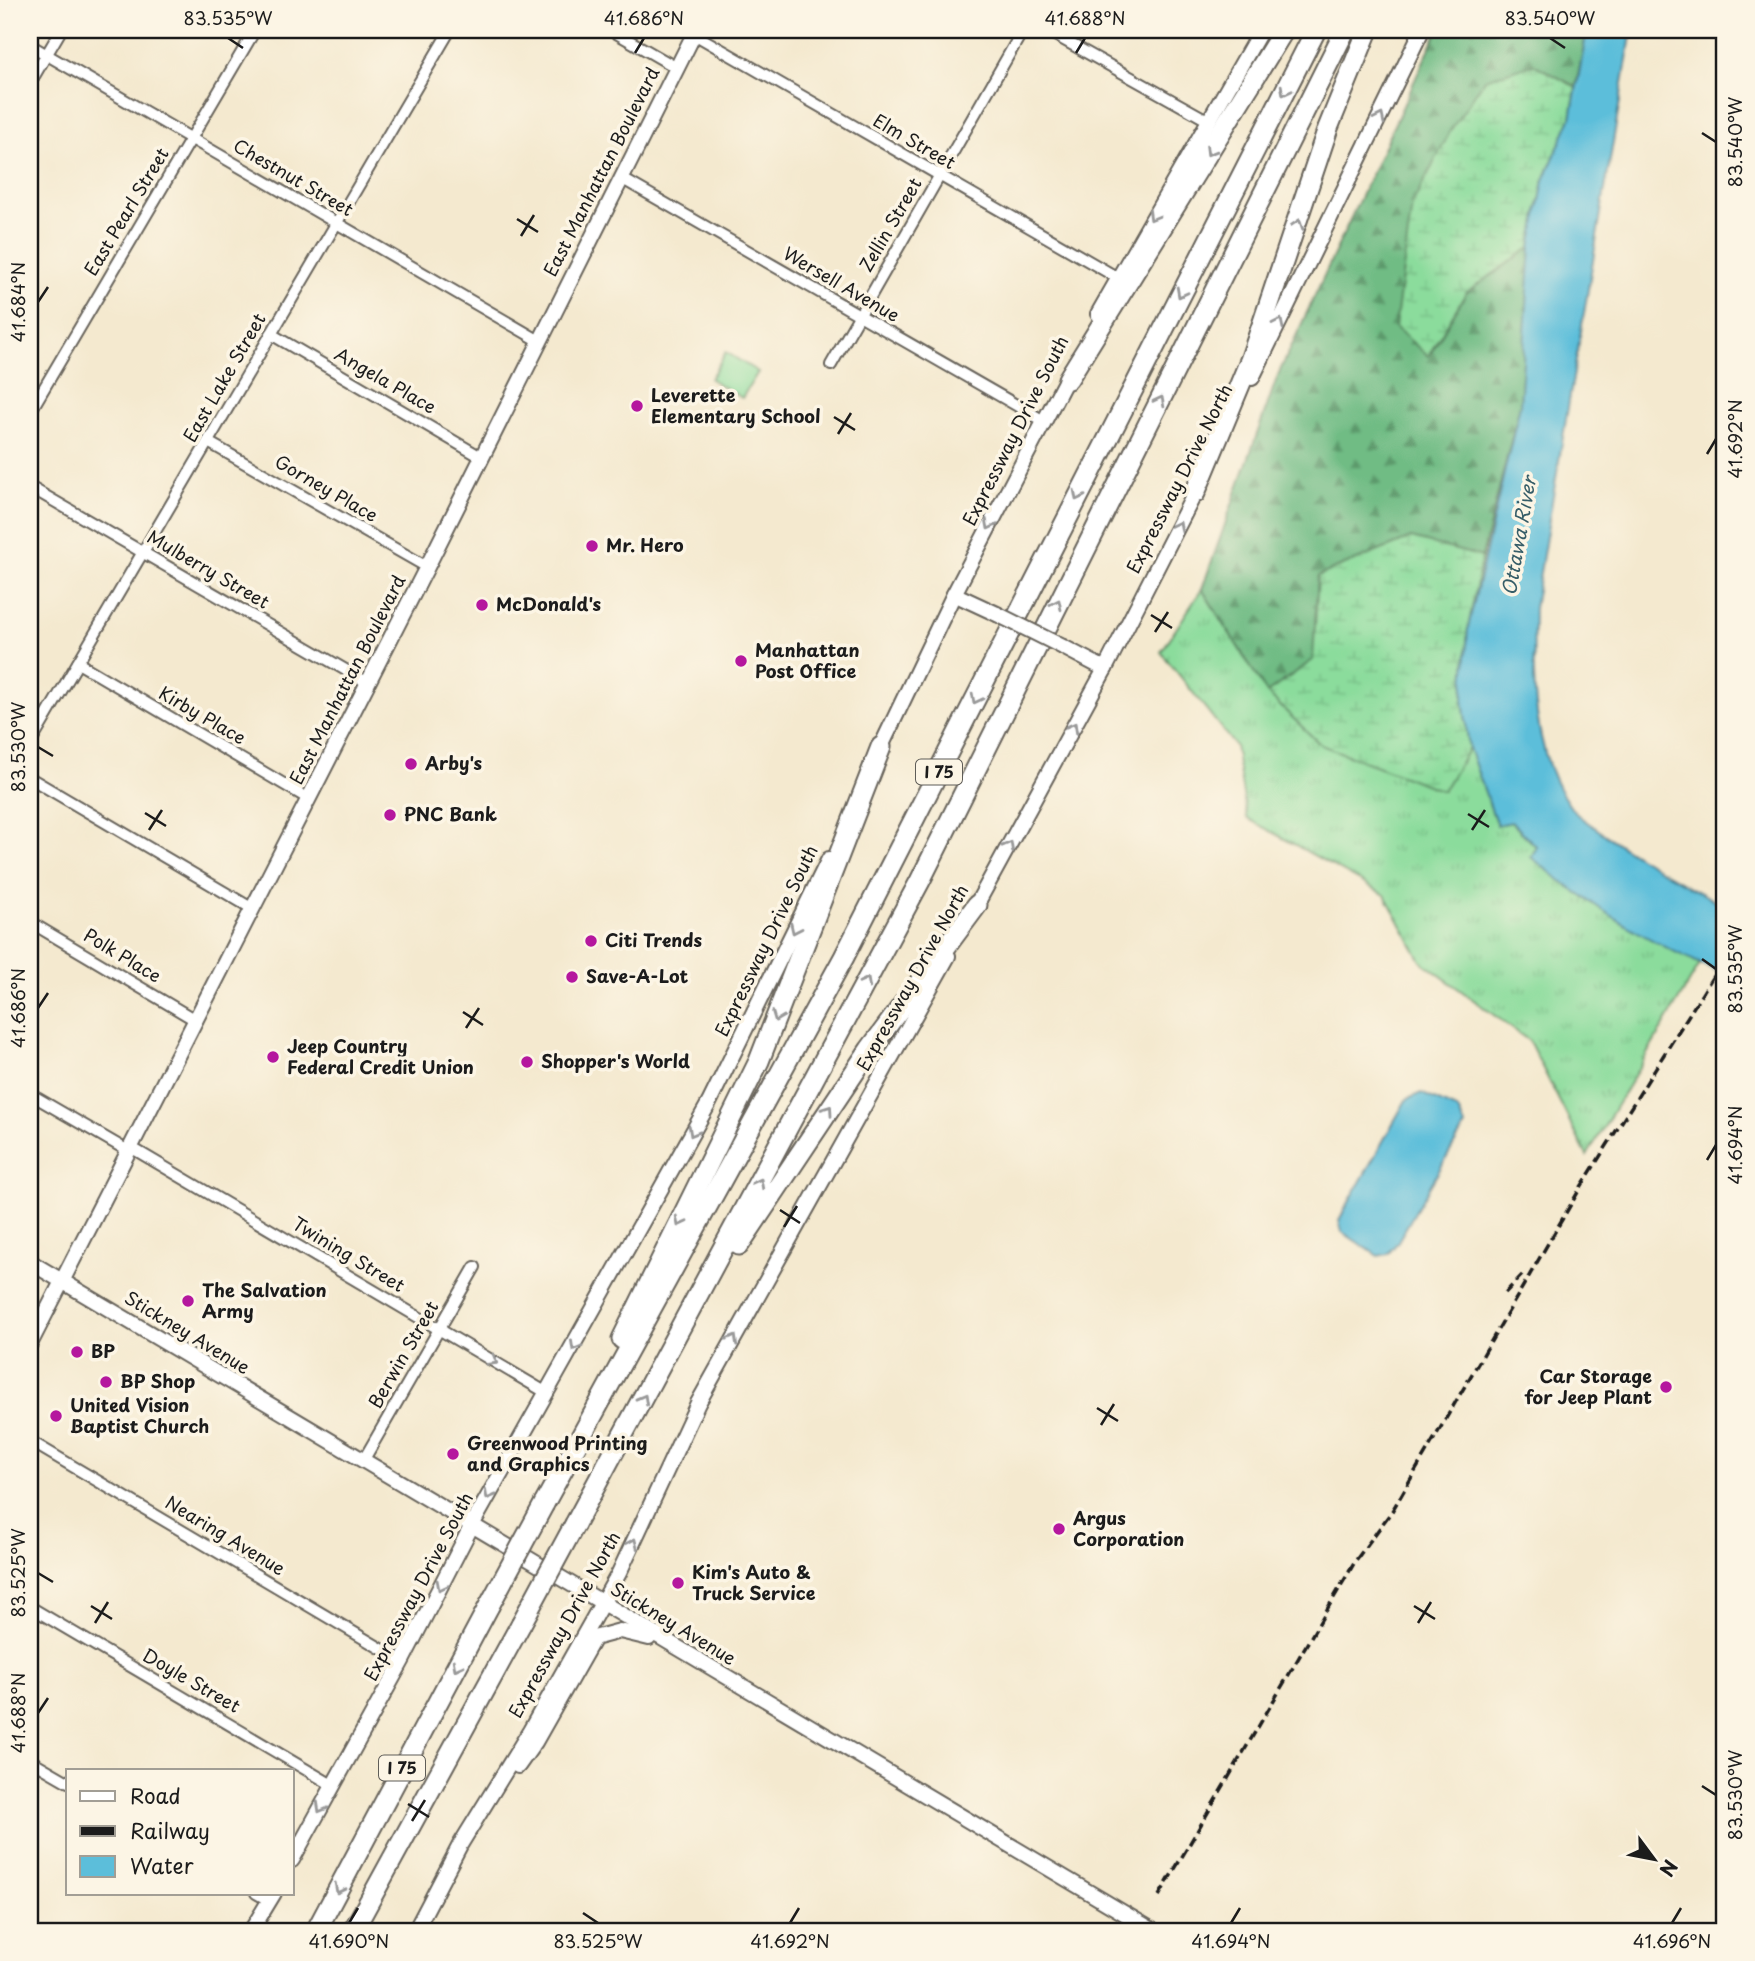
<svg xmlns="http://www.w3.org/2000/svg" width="1755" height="1961" font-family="'Playpen Sans',sans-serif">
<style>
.grass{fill:url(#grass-tufts);stroke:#547c5c;stroke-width:2}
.forest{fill:url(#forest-firs);stroke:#466c50;stroke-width:2}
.wetland{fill:url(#wetland-marsh);stroke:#547c5c;stroke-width:2}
.park{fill:#8bdc9c;stroke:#547c5c;stroke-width:2}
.water{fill:#5cbeda;stroke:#3c6d7b;stroke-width:2}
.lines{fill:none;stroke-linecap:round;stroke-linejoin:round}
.street-casing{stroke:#68645b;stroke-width:14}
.secondary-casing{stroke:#68645b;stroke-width:18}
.highway-casing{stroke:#68645b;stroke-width:23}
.street{stroke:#fff;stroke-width:10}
.secondary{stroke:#fff;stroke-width:14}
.highway{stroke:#fff;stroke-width:19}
.rail{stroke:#1c1c1c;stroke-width:3.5;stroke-dasharray:10 5;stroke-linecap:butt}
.secondary-bridge-casing{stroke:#68645b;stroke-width:18;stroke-linecap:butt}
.highway-bridge-casing{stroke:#68645b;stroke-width:23;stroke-linecap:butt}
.secondary-bridge{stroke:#fff;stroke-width:14}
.highway-bridge{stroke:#fff;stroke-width:19}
.oneway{stroke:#999}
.ticks{fill:none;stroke:#1c1c1c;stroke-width:2.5}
.poi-dot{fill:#b5179e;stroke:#fcf5e5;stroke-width:2.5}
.labels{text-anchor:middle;stroke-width:7;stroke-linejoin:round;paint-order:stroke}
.shield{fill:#fcf5e5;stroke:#5f5d58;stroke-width:2}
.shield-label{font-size:16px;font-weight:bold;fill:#1c1c1c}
.street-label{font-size:18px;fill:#1c1c1c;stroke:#fcf5e5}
.poi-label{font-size:18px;font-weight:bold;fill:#1c1c1c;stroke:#fcf5e5;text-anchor:start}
.water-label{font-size:19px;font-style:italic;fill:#365d68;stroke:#fcf5e5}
.neatline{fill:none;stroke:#1c1c1c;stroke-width:2.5}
.ticks-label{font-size:18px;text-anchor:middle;fill:#1c1c1c}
</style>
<defs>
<pattern id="grass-tufts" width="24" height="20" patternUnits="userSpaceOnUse" patternTransform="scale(1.75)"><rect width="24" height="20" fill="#8bdc9c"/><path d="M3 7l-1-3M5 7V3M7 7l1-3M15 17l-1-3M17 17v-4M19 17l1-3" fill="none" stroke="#77bc86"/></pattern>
<pattern id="forest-firs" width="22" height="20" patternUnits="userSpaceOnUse" patternTransform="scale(1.75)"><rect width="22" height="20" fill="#70bc84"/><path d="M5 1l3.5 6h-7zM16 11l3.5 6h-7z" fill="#5b986b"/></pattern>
<pattern id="wetland-marsh" width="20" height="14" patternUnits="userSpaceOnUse" patternTransform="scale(1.75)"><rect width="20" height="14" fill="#8bdc9c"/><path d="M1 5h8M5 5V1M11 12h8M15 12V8" fill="none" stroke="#77bc86"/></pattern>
</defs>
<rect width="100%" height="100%" fill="#fcf5e5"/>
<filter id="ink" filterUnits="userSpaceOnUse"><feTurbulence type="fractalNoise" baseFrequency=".0143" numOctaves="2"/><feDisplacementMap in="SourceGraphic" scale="14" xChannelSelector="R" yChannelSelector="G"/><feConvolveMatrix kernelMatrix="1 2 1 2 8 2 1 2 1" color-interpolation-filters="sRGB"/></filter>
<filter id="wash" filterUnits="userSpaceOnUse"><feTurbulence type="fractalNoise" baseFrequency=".00686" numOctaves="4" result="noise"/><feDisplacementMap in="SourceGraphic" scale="28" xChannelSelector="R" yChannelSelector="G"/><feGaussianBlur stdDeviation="1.57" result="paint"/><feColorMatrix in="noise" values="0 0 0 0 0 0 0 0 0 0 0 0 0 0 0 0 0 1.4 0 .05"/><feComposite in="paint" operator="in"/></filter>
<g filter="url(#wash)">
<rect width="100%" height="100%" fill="#f4e9cf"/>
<!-- grass -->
<polygon class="grass" points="1202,589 1267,693 1321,745 1443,790 1469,748 1497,825 1511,822 1537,847 1531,857 1645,934 1700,964 1587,1156 1529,1041 1421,961 1385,895 1247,818 1235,746 1161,652"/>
<!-- forest -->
<polygon class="forest" points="1438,30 1587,30 1576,87 1533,64 1429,356 1466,293 1531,247 1520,405 1482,557 1411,538 1318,576 1313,660 1267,693 1202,589 1278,375"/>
<!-- wetland -->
<g class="wetland">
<polygon points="1533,64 1576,87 1571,118 1544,180 1531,247 1466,293 1428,356 1395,327 1412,205 1452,128 1485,79"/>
<polygon points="1411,538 1482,557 1468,628 1463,699 1469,748 1443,791 1321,745 1267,693 1313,660 1318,576"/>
</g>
<!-- park -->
<polygon class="park" points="726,352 758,372 742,398 710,379"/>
<!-- water -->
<g class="water">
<path d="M1587 30H1632L1534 608C1533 674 1530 753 1572 809 1578 817 1589 823 1597 829 1638 859 1681 882 1725 906V974C1653 946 1590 906 1531 857L1537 847 1512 822 1497 825 1469 748 1463 699 1468 628 1520 405 1531 247 1544 180 1571 118Z"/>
<polygon points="1421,1093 1458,1110 1465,1126 1397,1243 1388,1254 1378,1256 1342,1232 1339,1220 1406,1100"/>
</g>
</g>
<g filter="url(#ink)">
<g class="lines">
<defs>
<g id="street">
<polyline points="611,30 677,68"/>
<polyline points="1046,30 1209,121"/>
<polyline points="694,34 1118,278"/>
<polyline points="30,45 538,340"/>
<polyline points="30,83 61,30"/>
<polyline points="621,178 1044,421"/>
<polyline points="271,334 481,457"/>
<polyline points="831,365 1023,30"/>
<polyline points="30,412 255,30"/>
<polyline points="208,442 427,567"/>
<polyline points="30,487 368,683"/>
<polyline points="78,663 309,799"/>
<polyline points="30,744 450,30"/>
<polyline points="30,778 253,909"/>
<polyline points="30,922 197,1021"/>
<polyline points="30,1094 130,1152"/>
<polyline points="132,1148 547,1393"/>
<polyline points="30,1441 402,1661"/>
<polyline points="363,1461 475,1267"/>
<polyline points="30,1607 334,1786"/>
<polyline points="30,1760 68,1782"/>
<polyline points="256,1893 270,1901"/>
</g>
<g id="secondary">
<polyline points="1098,314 1261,30"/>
<polyline points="1252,378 1422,30"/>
<polyline points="954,594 997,614"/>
<polyline points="1063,647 1105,669"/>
<polyline points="877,755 954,594 1071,370"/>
<polyline points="973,911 1105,669 1198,487"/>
<polyline points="30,1262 1154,1931"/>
<polyline points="30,1344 427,567 696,30"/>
<polyline points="518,1766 535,1742 594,1638 620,1631 649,1638"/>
<polyline points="292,1860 402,1661 472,1525 709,1103 829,859"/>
<polyline points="251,1931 274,1893"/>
<polyline points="415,1931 460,1845 530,1731 619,1573 698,1403 948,956"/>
</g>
<g id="highway">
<polyline points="1068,379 1284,30"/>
<polyline points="1195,493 1251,358 1328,128 1368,30"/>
<polyline points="739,1245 870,1049 977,905"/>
<polyline points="622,1339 759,1061 881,747"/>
<polyline points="544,1504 844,957 1316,30"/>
<polyline points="575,1524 920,881 1345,30"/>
<polyline points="316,1931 489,1606"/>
<polyline points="353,1931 521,1624"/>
</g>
</defs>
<!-- street casing -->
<use href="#street" class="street-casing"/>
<!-- secondary casing -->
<use href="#secondary" class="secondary-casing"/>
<!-- highway casing -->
<use href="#highway" class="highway-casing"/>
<!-- street -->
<use href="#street" class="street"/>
<!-- secondary -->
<use href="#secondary" class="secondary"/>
<!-- highway -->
<use href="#highway" class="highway"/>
<!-- rail -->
<g class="rail">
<polyline points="1505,1293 1524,1273"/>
<polyline points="1159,1896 1356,1560 1392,1511 1581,1187 1725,957"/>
</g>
<defs>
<polyline id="secondary-bridge" points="997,614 1063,647"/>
<g id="highway-bridge">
<polyline points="489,1606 544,1504"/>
<polyline points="521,1624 575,1524"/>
</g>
</defs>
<!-- secondary-bridge casing -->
<use href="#secondary-bridge" class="secondary-bridge-casing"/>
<!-- highway-bridge casing -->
<use href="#highway-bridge" class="highway-bridge-casing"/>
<!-- secondary-bridge -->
<use href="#secondary-bridge" class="secondary-bridge"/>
<!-- highway-bridge -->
<use href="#highway-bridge" class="highway-bridge"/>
</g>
<!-- one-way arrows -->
<defs><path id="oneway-chevron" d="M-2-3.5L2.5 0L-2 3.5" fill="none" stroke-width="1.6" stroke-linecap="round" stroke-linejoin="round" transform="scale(1.75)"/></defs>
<g class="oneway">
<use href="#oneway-chevron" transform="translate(1285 91) rotate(117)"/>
<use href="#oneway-chevron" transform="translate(1380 118) rotate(-64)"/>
<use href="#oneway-chevron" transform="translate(1210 151) rotate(121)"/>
<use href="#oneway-chevron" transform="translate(1153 216) rotate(120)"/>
<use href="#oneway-chevron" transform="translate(1298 224) rotate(-72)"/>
<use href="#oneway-chevron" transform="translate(1181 293) rotate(118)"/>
<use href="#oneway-chevron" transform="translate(1279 323) rotate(-64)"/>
<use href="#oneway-chevron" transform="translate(1160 401) rotate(-63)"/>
<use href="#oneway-chevron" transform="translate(1078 496) rotate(117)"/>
<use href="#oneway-chevron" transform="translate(990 525) rotate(117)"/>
<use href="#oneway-chevron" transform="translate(1178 526) rotate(-63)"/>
<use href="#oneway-chevron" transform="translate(1057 604) rotate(-64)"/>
<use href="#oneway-chevron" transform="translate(976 699) rotate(117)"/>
<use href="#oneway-chevron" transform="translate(1073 727) rotate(-61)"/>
<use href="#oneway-chevron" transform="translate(1009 846) rotate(-61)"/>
<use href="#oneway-chevron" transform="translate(795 929) rotate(115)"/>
<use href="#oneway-chevron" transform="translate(866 982) rotate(-62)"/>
<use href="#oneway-chevron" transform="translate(777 1017) rotate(111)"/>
<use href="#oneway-chevron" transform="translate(828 1110) rotate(-55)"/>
<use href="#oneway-chevron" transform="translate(693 1132) rotate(119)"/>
<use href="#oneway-chevron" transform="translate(759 1183) rotate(-62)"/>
<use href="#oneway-chevron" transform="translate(680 1222) rotate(118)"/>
<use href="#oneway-chevron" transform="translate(733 1339) rotate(-61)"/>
<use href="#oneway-chevron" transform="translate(575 1346) rotate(119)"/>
<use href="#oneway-chevron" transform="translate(493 1361) rotate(31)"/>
<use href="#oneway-chevron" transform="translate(643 1399) rotate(-61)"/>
<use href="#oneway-chevron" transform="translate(489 1495) rotate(119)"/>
<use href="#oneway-chevron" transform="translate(633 1543) rotate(-66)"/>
<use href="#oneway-chevron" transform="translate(441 1586) rotate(117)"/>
<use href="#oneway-chevron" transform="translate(457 1666) rotate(118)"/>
<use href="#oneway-chevron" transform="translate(321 1808) rotate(119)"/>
<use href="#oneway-chevron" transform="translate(339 1889) rotate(118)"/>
</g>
</g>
<!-- ticks -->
<path class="ticks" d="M228 38 243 48M1550 38 1565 48M635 53 644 38M1076 53 1085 38M1702 133 1716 142M517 219 538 232M521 236 534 215M38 302 48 287M834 417 855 430M838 434 851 413M1707 454 1716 439M1151 615 1172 628M1155 632 1168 612M38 747 53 756M145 813 166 826M1468 814 1489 827M149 830 162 810M1472 830 1485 810M1702 959 1716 969M38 1008 48 993M463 1012 483 1025M466 1028 479 1008M1707 1160 1716 1145M780 1210 800 1223M784 1227 797 1206M1097 1408 1118 1421M1101 1425 1114 1404M38 1573 53 1582M91 1606 112 1619M1414 1606 1435 1619M95 1623 108 1602M1418 1623 1431 1602M38 1713 48 1698M1702 1786 1716 1795M408 1804 429 1817M412 1821 425 1800M583 1913 598 1923M349 1923 358 1908M790 1923 799 1908M1231 1923 1240 1908M1672 1923 1681 1908"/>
<!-- markers -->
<g class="poi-dot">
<circle cx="637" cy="406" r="7"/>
<circle cx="592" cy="546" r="7"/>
<circle cx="482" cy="605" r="7"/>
<circle cx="741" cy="661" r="7"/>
<circle cx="411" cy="764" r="7"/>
<circle cx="390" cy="815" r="7"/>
<circle cx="591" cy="941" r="7"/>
<circle cx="572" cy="977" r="7"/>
<circle cx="273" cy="1057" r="7"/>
<circle cx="527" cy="1062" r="7"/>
<circle cx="188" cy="1301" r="7"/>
<circle cx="77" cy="1352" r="7"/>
<circle cx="106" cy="1382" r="7"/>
<circle cx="1666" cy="1387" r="7"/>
<circle cx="56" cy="1416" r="7"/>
<circle cx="453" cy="1454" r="7"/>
<circle cx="1059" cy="1529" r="7"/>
<circle cx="678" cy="1583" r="7"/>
</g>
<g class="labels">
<!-- shield labels -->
<g class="shield">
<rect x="916" y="759.5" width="46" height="25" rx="5"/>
<rect x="379" y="1755.5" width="46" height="25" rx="5"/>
</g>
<g class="shield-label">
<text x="939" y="778">I 75</text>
<text x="402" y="1774">I 75</text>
</g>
<!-- street labels -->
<g class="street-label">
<text transform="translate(914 142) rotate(30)" y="6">Elm Street</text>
<text transform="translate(602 172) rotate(-63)" y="6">East Manhattan Boulevard</text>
<text transform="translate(293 178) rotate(30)" y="6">Chestnut Street</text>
<text transform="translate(127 212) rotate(-59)" y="6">East Pearl Street</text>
<text transform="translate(891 225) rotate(-60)" y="6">Zellin Street</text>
<text transform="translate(841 285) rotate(30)" y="6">Wersell Avenue</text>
<text transform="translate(225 378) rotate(-60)" y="6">East Lake Street</text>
<text transform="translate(385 381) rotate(30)" y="6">Angela Place</text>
<text transform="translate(1016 431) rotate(-63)" y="6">Expressway Drive South</text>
<text transform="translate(1180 479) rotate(-63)" y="6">Expressway Drive North</text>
<text transform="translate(326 489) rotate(30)" y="6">Gorney Place</text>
<text transform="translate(208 570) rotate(30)" y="6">Mulberry Street</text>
<text transform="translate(348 680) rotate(-63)" y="6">East Manhattan Boulevard</text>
<text transform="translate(202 716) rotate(30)" y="6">Kirby Place</text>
<text transform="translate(767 941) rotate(-64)" y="6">Expressway Drive South</text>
<text transform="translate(122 956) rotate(31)" y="6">Polk Place</text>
<text transform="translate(913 978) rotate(-61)" y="6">Expressway Drive North</text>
<text transform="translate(348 1255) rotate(31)" y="6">Twining Street</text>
<text transform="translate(187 1333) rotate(31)" y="6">Stickney Avenue</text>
<text transform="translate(404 1355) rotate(-60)" y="6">Berwin Street</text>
<text transform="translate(225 1536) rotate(31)" y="6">Nearing Avenue</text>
<text transform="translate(419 1587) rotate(-62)" y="6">Expressway Drive South</text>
<text transform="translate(673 1624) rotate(31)" y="6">Stickney Avenue</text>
<text transform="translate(565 1625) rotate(-61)" y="6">Expressway Drive North</text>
<text transform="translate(191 1681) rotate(30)" y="6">Doyle Street</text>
</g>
<!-- poi labels -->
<g class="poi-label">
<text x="651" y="402">Leverette<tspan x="651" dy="21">Elementary School</tspan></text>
<text x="606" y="552">Mr. Hero</text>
<text x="496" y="611">McDonald's</text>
<text x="755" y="657">Manhattan<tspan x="755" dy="21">Post Office</tspan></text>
<text x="425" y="770">Arby's</text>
<text x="404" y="821">PNC Bank</text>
<text x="605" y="947">Citi Trends</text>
<text x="586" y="983">Save-A-Lot</text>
<text x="287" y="1053">Jeep Country<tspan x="287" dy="21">Federal Credit Union</tspan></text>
<text x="541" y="1068">Shopper's World</text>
<text x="202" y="1297">The Salvation<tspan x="202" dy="21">Army</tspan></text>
<text x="91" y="1358">BP</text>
<text x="1652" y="1383" text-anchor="end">Car Storage<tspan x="1652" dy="21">for Jeep Plant</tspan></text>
<text x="120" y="1388">BP Shop</text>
<text x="70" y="1412">United Vision<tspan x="70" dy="21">Baptist Church</tspan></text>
<text x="467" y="1450">Greenwood Printing<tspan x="467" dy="21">and Graphics</tspan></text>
<text x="1073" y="1525">Argus<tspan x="1073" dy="21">Corporation</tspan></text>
<text x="692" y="1579">Kim's Auto &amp;<tspan x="692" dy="21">Truck Service</tspan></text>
</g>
<!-- water labels -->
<g class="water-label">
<text transform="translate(1519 536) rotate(-80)" y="7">Ottawa River</text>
</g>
</g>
<!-- margin -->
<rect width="1755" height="1961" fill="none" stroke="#fcf5e5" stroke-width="77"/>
<!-- legend -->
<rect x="66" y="1769" width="228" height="126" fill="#fcf5e5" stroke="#a29e95" stroke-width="2"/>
<rect x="80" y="1791" width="35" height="10" fill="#ffffff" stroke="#a29e95" stroke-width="2"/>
<text x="130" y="1804" font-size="21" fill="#1c1c1c">Road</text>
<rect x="80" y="1826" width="35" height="10" fill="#1c1c1c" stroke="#a29e95" stroke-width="2"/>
<text x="130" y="1839" font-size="21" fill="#1c1c1c">Railway</text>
<rect x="80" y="1856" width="35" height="21" fill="#5cbeda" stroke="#a29e95" stroke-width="2"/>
<text x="130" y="1874" font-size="21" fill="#1c1c1c">Water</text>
<!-- north arrow -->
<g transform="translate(1654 1859) rotate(122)" stroke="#fcf5e5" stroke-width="5" paint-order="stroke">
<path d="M0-5L12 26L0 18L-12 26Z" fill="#1c1c1c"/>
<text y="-10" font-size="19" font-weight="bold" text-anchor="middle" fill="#1c1c1c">N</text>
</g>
<rect x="38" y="38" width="1678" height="1885" class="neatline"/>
<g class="ticks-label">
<text x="228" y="25">83.535°W</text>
<text x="644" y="25">41.686°N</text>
<text x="1085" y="25">41.688°N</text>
<text x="1550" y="25">83.540°W</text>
<text transform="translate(1736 142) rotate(-90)" y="6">83.540°W</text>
<text transform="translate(19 302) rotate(-90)" y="6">41.684°N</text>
<text transform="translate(1736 439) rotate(-90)" y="6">41.692°N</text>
<text transform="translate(19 747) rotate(-90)" y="6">83.530°W</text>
<text transform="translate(1736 969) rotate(-90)" y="6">83.535°W</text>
<text transform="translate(19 1008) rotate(-90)" y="6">41.686°N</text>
<text transform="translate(1736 1145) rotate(-90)" y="6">41.694°N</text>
<text transform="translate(19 1573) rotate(-90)" y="6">83.525°W</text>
<text transform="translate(19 1713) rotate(-90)" y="6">41.688°N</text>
<text transform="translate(1736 1795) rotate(-90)" y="6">83.530°W</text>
<text x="349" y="1948">41.690°N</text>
<text x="598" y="1948">83.525°W</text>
<text x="790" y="1948">41.692°N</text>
<text x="1231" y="1948">41.694°N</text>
<text x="1672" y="1948">41.696°N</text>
</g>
</svg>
